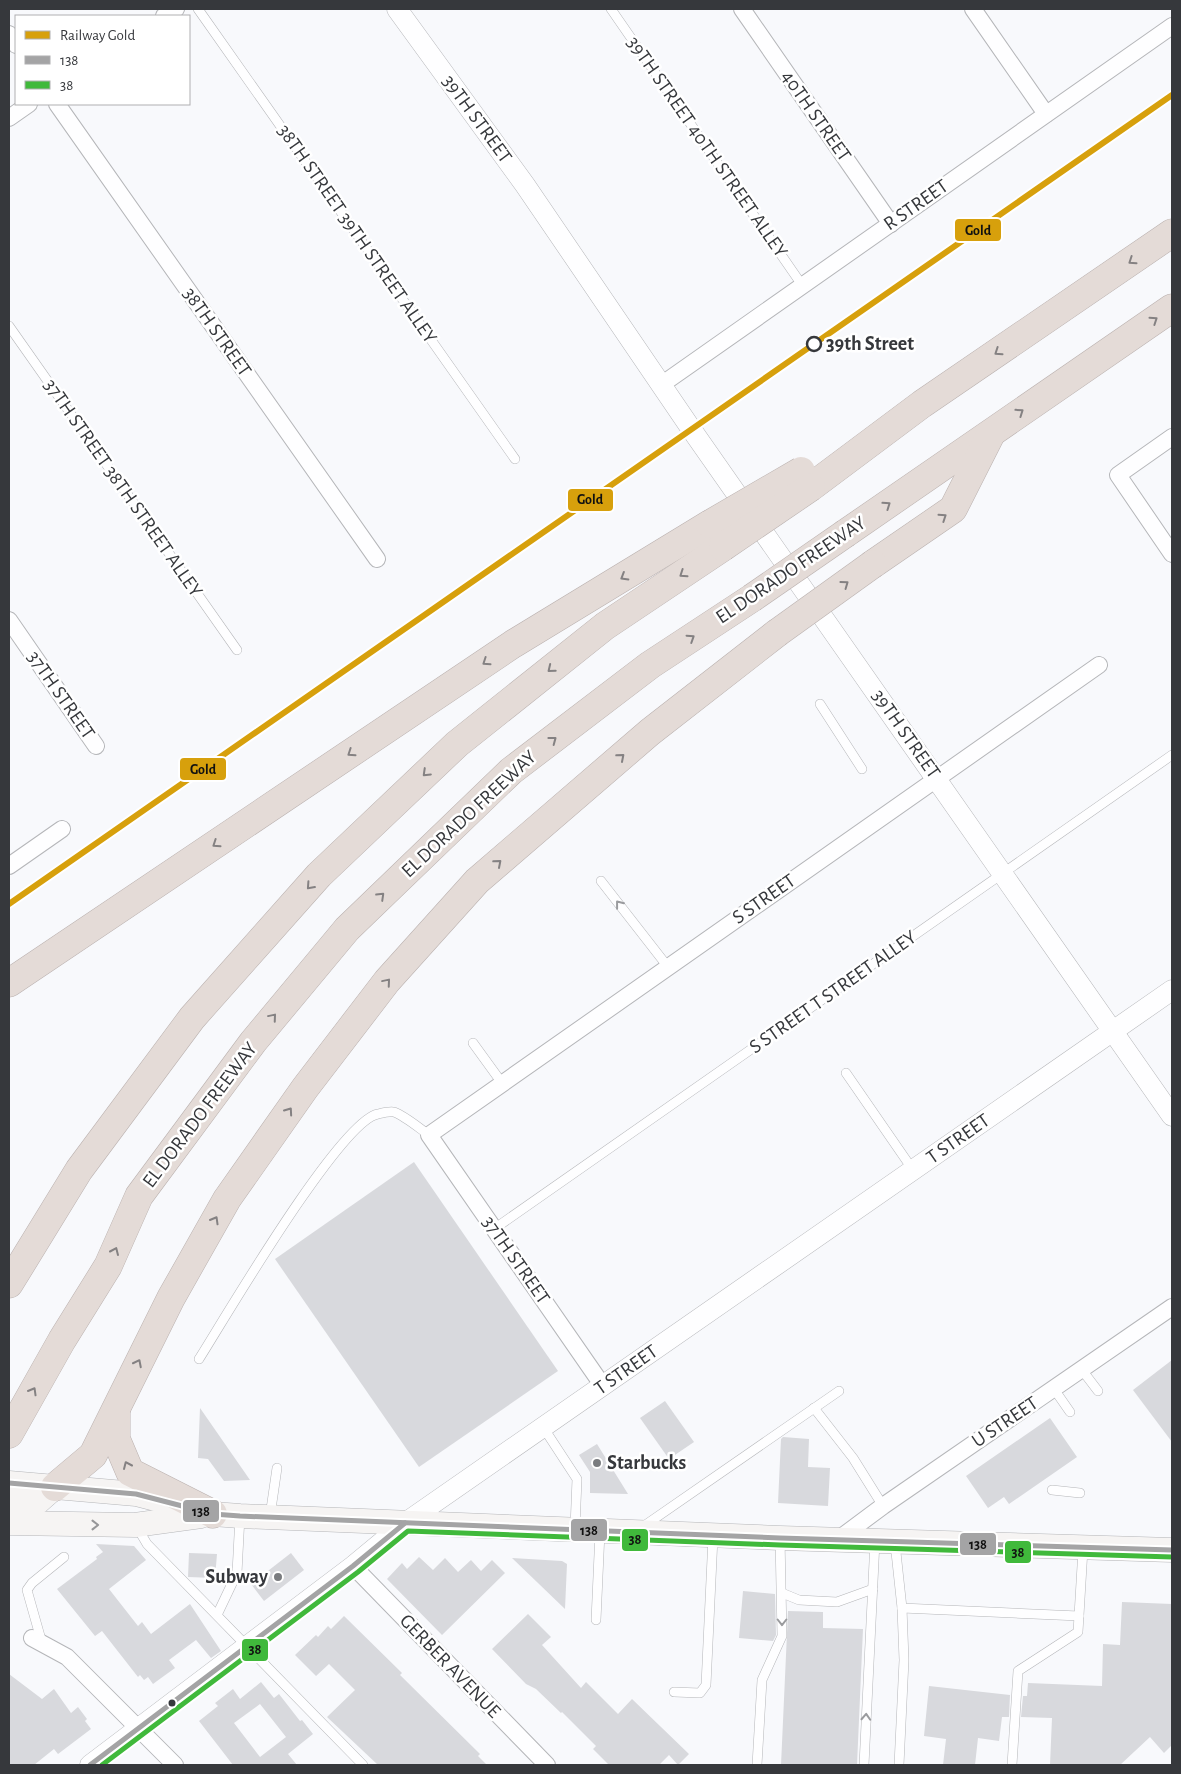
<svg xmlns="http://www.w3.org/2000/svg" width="1181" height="1774" viewBox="0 0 1181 1774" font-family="'Alegreya Sans',sans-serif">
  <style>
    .building { fill: #d8d9dd; fill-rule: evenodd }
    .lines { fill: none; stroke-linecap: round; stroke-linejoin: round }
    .service-casing { stroke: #b5b6b9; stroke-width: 10 }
    .minor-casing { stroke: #b5b6b9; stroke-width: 18 }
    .tertiary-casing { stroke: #b5b6b9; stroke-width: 21 }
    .secondary-casing { stroke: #b5b6b9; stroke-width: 25 }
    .motorway-casing { stroke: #bab1af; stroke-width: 29 }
    .service { stroke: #fefeff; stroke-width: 9 }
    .minor { stroke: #fefeff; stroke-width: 16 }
    .tertiary { stroke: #fefeff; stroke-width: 20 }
    .secondary { stroke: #f6f4f3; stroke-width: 24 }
    .motorway { stroke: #e4dbd7; stroke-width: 28 }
    .motorway-bridge-casing { stroke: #bab1af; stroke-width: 29; stroke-linecap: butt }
    .motorway-bridge { stroke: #e4dbd7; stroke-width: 28 }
    .bus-1-casing { stroke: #fff; stroke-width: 9 }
    .bus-2-casing { stroke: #fff; stroke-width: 9 }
    .bus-1 { stroke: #a4a4a5; stroke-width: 5 }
    .bus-2 { stroke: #40b93b; stroke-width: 5 }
    .rail-1-casing { stroke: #fff; stroke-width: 10 }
    .rail-1 { stroke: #d7a00c; stroke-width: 6 }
    .oneway { stroke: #848182 }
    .oneway2 { stroke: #9a9b9e }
    .oneway3 { stroke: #969698 }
    .stop-dot { fill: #fff; stroke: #36383c; stroke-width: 2.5 }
    .poi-dot { fill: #7a7c7f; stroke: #fff; stroke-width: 2 }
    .bus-dot { fill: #36383c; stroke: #fff; stroke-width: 2 }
    .labels { text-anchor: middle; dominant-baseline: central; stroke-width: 5; stroke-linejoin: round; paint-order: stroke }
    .street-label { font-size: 20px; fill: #36383c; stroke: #fff }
    .stop-label { font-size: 20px; font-weight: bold; fill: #36383c; stroke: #fff; text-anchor: start }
    .poi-label { font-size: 20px; font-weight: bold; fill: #36383c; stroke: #fff; text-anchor: start }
    .line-badge { stroke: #fff; stroke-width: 2 }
    .pale-badge-label { font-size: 14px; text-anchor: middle; font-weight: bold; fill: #111 }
  </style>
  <rect width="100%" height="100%" fill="#f8f9fc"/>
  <!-- building -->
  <g class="building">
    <polygon points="414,1162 558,1371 419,1467 275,1259"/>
    <polygon points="1172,1360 1172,1442 1133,1390"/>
    <polygon points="665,1401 694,1442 669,1459 640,1418"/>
    <polygon points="200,1408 250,1480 224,1481 208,1459 198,1458"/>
    <polygon points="1050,1418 1077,1457 1009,1504 1004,1497 988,1508 966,1476"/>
    <polygon points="783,1437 809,1439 808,1467 830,1468 828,1506 778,1503 781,1439"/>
    <polygon points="597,1444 628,1494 590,1493 590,1472 579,1455"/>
    <polygon points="96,1544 134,1546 146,1560 109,1589 138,1626 142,1622 151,1634 190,1604 221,1651 211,1658 196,1640 169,1660 175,1668 157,1681 153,1684 148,1677 144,1680 140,1675 138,1677 102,1631 95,1636 57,1589 97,1559 96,1557 103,1552"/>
    <polygon points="189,1553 217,1554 215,1578 188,1577"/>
    <polygon points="291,1553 304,1570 264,1601 251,1584"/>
    <polygon points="419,1557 433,1570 445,1558 458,1572 471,1560 481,1571 492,1560 505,1573 442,1635 387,1579 402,1563 407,1569"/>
    <polygon points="512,1558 562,1561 567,1564 565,1609"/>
    <polygon points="743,1591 775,1594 776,1635 773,1641 739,1638"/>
    <polygon points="1122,1602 1172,1604 1172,1745 1164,1753 1150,1737 1120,1765 1050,1765 1052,1718 1021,1717 1023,1696 1027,1696 1028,1683 1102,1686 1103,1644 1120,1645"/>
    <polygon points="788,1611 823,1612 823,1628 863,1629 857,1765 781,1765"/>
    <polygon points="528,1614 551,1637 542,1645 581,1688 586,1682 618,1714 632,1699 689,1754 678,1765 669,1755 659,1765 609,1765 593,1749 596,1746 562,1712 561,1713 536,1689 526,1684 492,1649"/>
    <polygon points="344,1616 402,1673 400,1675 480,1754 478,1756 487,1765 378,1765 327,1717 355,1690 329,1664 316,1676 295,1655 316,1635 318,1637 328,1626 331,1629"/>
    <polygon points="9,1674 42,1699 54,1689 71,1713 78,1707 87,1719 85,1721 91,1729 58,1754 54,1749 34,1765 9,1765"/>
    <path d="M261,1682L274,1698L279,1694L300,1721L302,1720L313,1734L288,1754L297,1765H233L199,1721L218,1706L215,1703L233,1689L240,1699ZM260,1704L286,1737L260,1757L234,1723Z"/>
    <polygon points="929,1686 1010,1695 1009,1717 1002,1717 999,1741 978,1738 975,1765 943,1765 946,1739 924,1736"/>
  </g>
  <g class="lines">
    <defs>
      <g id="service">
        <polyline points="198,9 515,459"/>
        <polyline points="611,9 802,285"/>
        <polyline points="9,326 237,650"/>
        <polyline points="820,704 862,769"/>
        <polyline points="601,881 668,967"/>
        <polyline points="473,1043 502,1083"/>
        <polyline points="846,1073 913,1170"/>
        <polyline points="494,1229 1172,755"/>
        <path d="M199,1359C225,1318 340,1121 378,1114C382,1113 390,1111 394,1112C405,1116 419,1128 429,1135"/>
        <polyline points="1082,1370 1098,1391"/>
        <polyline points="1054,1389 1070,1412"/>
        <polyline points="814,1408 853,1458 883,1506"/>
        <polyline points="543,1427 577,1479 575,1528"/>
        <polyline points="1052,1490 1080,1493"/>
        <polyline points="270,1516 277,1468"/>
        <polyline points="137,1527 147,1544 363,1765"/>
        <polyline points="641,1528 839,1391"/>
        <polyline points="895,1543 902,1608 1079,1616"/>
        <polyline points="782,1593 799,1600 837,1602 873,1589"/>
        <polyline points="217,1615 237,1573 240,1516"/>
        <polyline points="596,1620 600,1532"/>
        <polyline points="42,1643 27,1590 32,1583 64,1557"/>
        <polyline points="674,1692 700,1693 706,1685 713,1537"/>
        <polyline points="757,1765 762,1680 782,1636 780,1538"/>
        <polyline points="864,1765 875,1541"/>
        <polyline points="899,1765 904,1660 902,1608"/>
        <polyline points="1012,1765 1018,1671 1078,1632 1083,1549"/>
      </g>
      <g id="minor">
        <polyline points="742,9 891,224"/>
        <polyline points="973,9 1046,114"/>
        <polyline points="164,16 176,9"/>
        <polyline points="9,34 16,45"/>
        <polyline points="57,104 377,559"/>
        <polyline points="9,118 29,104"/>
        <polyline points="661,385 1172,26"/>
        <polyline points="1172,437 1118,475 1172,554"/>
        <polyline points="9,620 96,746"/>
        <polyline points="9,866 62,829"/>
        <polyline points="603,1386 429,1135 1099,665"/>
        <polyline points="840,1538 883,1506 1172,1307"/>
        <polyline points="353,1566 547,1765"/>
        <polyline points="32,1638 67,1657 175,1765"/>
      </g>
      <g id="tertiary">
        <polyline points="397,9 525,185 696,436 1172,1116"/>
        <polyline points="90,1765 353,1566 405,1523 1172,990"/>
      </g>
      <g id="secondary">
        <polyline points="9,1483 136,1494 213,1514 240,1516 780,1538 1172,1550"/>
        <polyline points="9,1501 38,1502 55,1487"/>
        <polyline points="9,1523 135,1525 201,1516"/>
      </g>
      <g id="motorway">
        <polyline points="811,487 922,404 1172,233"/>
        <polyline points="846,533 1172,308"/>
        <polyline points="873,564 953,509 991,434"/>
        <polyline points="9,983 513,644 710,524"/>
        <polyline points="9,1284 79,1170 192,1018 319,875 457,744 605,626 723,547"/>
        <polyline points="116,1410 116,1439 130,1472 213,1514"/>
        <polyline points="9,1434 62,1340 108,1266 139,1196 253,1042 347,929 511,771 650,665 752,598"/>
        <polyline points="55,1487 93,1455 171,1298 227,1199 305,1088 387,981 477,881 650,732 777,633"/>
      </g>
    </defs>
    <!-- service casing -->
    <use href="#service" class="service-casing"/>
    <!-- minor casing -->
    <use href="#minor" class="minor-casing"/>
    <!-- tertiary casing -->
    <use href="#tertiary" class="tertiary-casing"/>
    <!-- secondary casing -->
    <use href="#secondary" class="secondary-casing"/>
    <!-- motorway casing -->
    <use href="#motorway" class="motorway-casing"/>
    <!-- service -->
    <use href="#service" class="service"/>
    <!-- minor -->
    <use href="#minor" class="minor"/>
    <!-- tertiary -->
    <use href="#tertiary" class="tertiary"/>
    <!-- secondary -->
    <use href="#secondary" class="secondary"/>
    <!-- motorway -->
    <use href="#motorway" class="motorway"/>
    <defs>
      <g id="motorway-bridge">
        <polyline points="710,524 801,471"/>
        <polyline points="723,547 811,487"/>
        <polyline points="752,598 846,533"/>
        <polyline points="777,633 873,564"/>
      </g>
    </defs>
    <!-- motorway-bridge casing -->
    <use href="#motorway-bridge" class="motorway-bridge-casing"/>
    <!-- motorway-bridge -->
    <use href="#motorway-bridge" class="motorway-bridge"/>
    <defs>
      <g id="bus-1">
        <polyline points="9,1483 136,1494 213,1514 240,1516 780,1538 1172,1550"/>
        <polyline points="90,1765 353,1566 405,1523"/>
      </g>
      <polyline id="bus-2" points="102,1765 358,1572 408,1531 780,1545 1172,1557"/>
    </defs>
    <!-- bus-1 casing -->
    <use href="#bus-1" class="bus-1-casing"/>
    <!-- bus-2 casing -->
    <use href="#bus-2" class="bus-2-casing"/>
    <!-- bus-1 -->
    <use href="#bus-1" class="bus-1"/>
    <!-- bus-2 -->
    <use href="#bus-2" class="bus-2"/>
    <defs>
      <polyline id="rail-1" points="9,904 1172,95"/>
    </defs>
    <!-- rail-1 casing -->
    <use href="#rail-1" class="rail-1-casing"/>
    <!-- rail-1 -->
    <use href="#rail-1" class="rail-1"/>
  </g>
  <!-- one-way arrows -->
  <defs><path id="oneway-chevron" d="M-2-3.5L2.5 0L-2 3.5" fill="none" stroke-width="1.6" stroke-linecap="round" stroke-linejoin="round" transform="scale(1.25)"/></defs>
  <g class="oneway">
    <use href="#oneway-chevron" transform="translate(1132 261) rotate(146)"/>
    <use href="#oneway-chevron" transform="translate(1154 320) rotate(-34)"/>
    <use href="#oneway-chevron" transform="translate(998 352) rotate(146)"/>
    <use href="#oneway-chevron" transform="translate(1020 412) rotate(-35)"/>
    <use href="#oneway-chevron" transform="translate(887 505) rotate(-35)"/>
    <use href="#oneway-chevron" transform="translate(943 517) rotate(-34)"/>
    <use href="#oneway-chevron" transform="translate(683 574) rotate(146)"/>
    <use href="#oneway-chevron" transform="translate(624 577) rotate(149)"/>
    <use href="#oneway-chevron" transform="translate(845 584) rotate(-36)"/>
    <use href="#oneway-chevron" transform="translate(691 638) rotate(-33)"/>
    <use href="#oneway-chevron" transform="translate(486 662) rotate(146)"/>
    <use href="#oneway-chevron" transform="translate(551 669) rotate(141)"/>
    <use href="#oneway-chevron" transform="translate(553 740) rotate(-37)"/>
    <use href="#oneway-chevron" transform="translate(351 753) rotate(146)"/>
    <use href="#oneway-chevron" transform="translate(621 757) rotate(-41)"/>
    <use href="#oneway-chevron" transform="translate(426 773) rotate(136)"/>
    <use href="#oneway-chevron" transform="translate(216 844) rotate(146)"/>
    <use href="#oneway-chevron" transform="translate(498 863) rotate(-41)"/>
    <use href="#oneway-chevron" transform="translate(310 886) rotate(132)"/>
    <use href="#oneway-chevron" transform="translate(381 896) rotate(-44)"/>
    <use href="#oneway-chevron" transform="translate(387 982) rotate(-50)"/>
    <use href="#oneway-chevron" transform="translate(273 1017) rotate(-50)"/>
    <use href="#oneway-chevron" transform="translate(289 1111) rotate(-55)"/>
    <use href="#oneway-chevron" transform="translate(215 1220) rotate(-60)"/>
    <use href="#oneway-chevron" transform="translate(115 1251) rotate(-66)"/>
    <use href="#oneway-chevron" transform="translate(138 1363) rotate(-63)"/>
    <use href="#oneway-chevron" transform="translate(33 1391) rotate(-60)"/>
    <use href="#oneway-chevron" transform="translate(127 1465) rotate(-114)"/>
  </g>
  <g class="oneway2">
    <use href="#oneway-chevron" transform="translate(619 904) rotate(-128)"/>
    <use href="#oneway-chevron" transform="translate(782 1622) rotate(90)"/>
    <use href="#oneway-chevron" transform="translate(866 1717) rotate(-87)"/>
  </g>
  <use class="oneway3" href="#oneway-chevron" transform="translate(95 1525)"/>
  <!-- markers -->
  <circle class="stop-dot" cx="814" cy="344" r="7"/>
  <g class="poi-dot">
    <circle cx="597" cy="1463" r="5"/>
    <circle cx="278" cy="1577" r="5"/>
  </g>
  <circle class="bus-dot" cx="172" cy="1703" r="4.5"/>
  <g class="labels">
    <!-- street labels -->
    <g class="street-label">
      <text transform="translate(816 116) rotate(55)">40TH STREET</text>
      <text transform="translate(477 119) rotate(54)">39TH STREET</text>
      <text transform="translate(707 147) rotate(55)">39TH STREET 40TH STREET ALLEY</text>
      <text transform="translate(916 205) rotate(-35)">R STREET</text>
      <text transform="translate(357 234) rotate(55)">38TH STREET 39TH STREET ALLEY</text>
      <text transform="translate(217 332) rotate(55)">38TH STREET</text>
      <text transform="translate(123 488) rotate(55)">37TH STREET 38TH STREET ALLEY</text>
      <text transform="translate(791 570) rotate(-34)">EL DORADO FREEWAY</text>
      <text transform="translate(61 695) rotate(55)">37TH STREET</text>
      <text transform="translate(906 734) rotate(55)">39TH STREET</text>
      <text transform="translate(469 814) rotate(-43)">EL DORADO FREEWAY</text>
      <text transform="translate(764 899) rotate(-35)">S STREET</text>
      <text transform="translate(833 992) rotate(-35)">S STREET T STREET ALLEY</text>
      <text transform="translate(200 1115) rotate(-53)">EL DORADO FREEWAY</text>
      <text transform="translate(958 1139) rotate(-35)">T STREET</text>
      <text transform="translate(516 1260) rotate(55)">37TH STREET</text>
      <text transform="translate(626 1370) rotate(-35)">T STREET</text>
      <text transform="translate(1005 1422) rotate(-34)">U STREET</text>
      <text transform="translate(450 1666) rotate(46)">GERBER AVENUE</text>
    </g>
    <!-- stop labels -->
    <g class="stop-label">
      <text x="826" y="344">39th Street</text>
    </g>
    <!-- poi labels -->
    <g class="poi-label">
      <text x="607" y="1463">Starbucks</text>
      <text x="268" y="1577" text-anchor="end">Subway</text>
    </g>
  </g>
  <g class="line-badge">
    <rect x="954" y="218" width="48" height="24" rx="5" fill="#d7a00c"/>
    <rect x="567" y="488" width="47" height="24" rx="5" fill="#d7a00c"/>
    <rect x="179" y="757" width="48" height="24" rx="5" fill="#d7a00c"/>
    <rect x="182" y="1499" width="38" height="24" rx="5" fill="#a4a4a5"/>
    <rect x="570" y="1518" width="38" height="24" rx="5" fill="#a4a4a5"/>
    <rect x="621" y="1528" width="28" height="24" rx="5" fill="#40b93b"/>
    <rect x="959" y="1532" width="38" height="24" rx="5" fill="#a4a4a5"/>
    <rect x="1004" y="1540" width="28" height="24" rx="5" fill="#40b93b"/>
    <rect x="241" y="1638" width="28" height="24" rx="5" fill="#40b93b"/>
  </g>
  <g class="pale-badge-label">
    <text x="978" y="235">Gold</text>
    <text x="590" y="504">Gold</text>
    <text x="203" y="774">Gold</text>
    <text x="201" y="1516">138</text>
    <text x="589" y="1535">138</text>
    <text x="635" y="1544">38</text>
    <text x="978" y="1549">138</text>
    <text x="1018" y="1557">38</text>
    <text x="255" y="1654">38</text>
  </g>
  <!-- border -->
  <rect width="1181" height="1774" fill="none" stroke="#36383c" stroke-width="20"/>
  <!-- legend -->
  <rect x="15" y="15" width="175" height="90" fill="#ffffff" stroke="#afafb1"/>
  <rect x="25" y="31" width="25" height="8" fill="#d7a00c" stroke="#afafb1"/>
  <text x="60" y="40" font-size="15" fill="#36383c">Railway Gold</text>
  <rect x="25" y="56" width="25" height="8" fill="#a4a4a5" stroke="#afafb1"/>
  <text x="60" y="65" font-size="15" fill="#36383c">138</text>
  <rect x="25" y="81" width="25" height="8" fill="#40b93b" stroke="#afafb1"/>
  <text x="60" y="90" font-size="15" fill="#36383c">38</text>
</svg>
